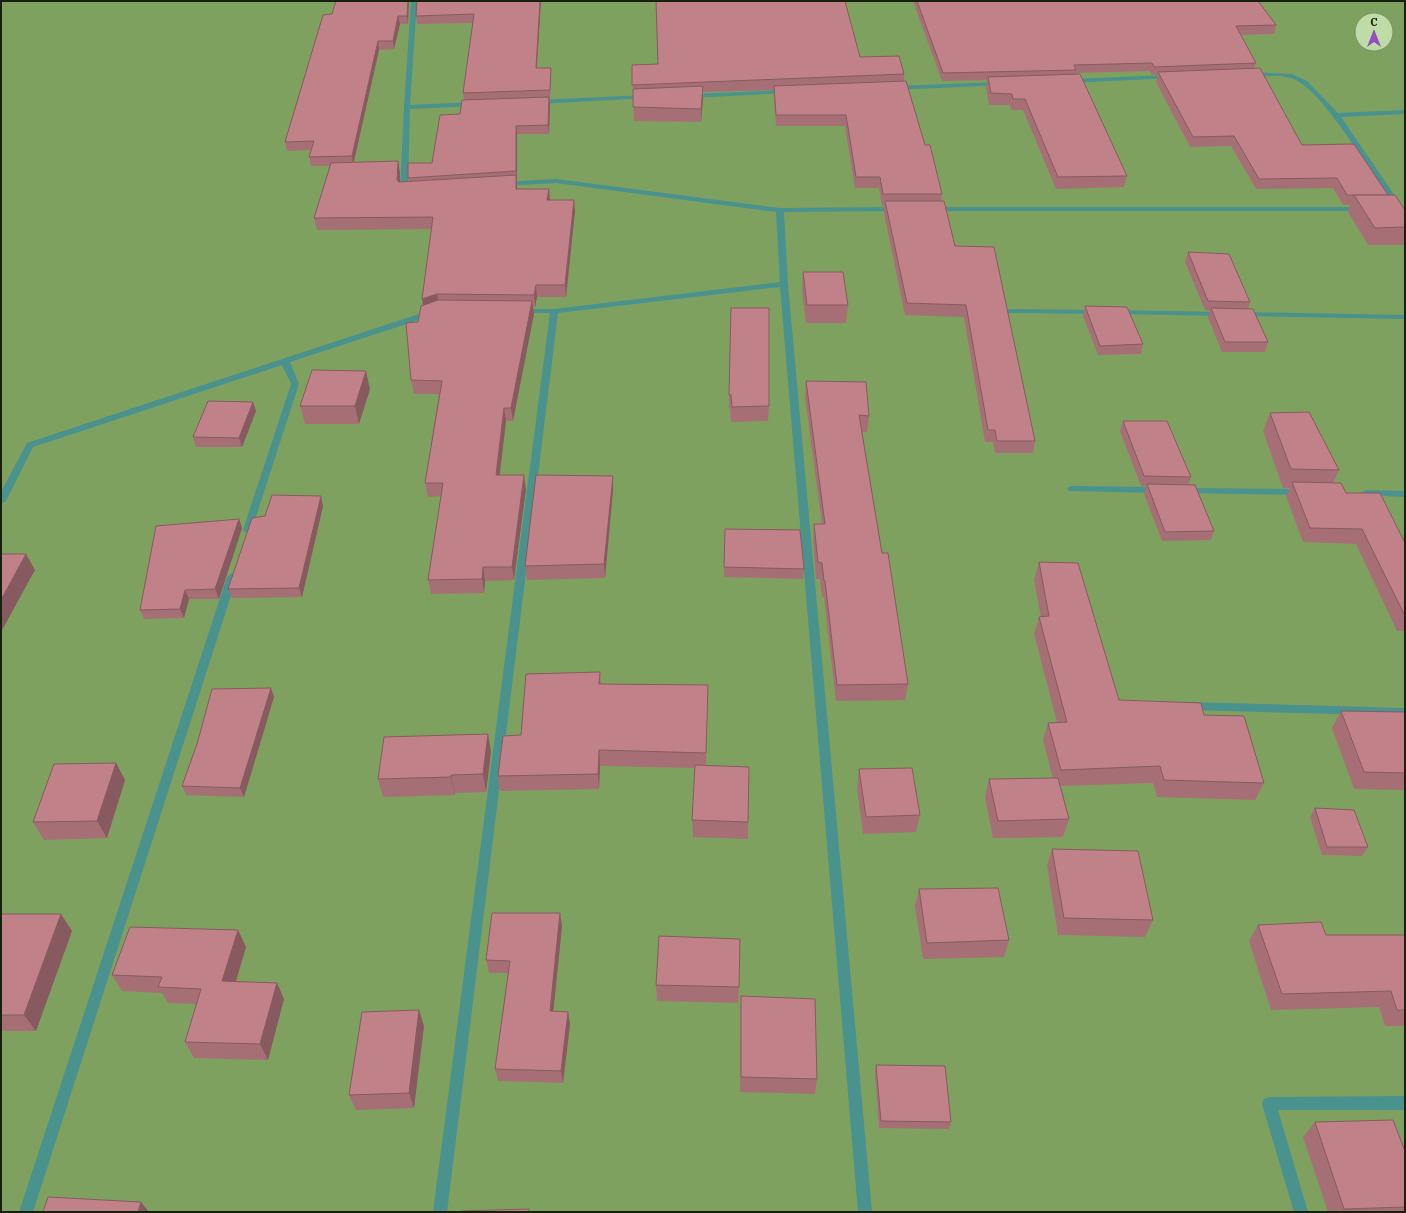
<svg xmlns="http://www.w3.org/2000/svg" width="1406" height="1213" viewBox="0 0 1406 1213" font-family="'IBM Plex Serif',serif">
  <style>
    .green { fill: #7fa15f; fill-rule: evenodd }
    .lines { fill: none; stroke-linecap: round; stroke-linejoin: round }
    .minor { fill: #49928e; fill-rule: evenodd }
    .wall { fill: #a66f76 }
    .shaded-wall { fill: #875a60 }
    .building { fill: #c18189; stroke: #875a60 }
  </style>
  <rect width="100%" height="100%" fill="#b2cf99"/>
  <!-- green -->
  <path class="green" d="M1,1H1405V1212H1ZM1362,20H1386V44H1362Z"/>
  <g class="lines">
    <!-- minor -->
    <g class="minor">
      <polygon points="411,1 417,1 410,105 475,102 478,104 475,106 410,109 408,187 412,189 404,192 400,190 404,107"/>
      <path d="M1250,72L1292,74L1307,81L1338,113L1405,110V114L1341,117L1402,206L1401,208H1395C1376,180 1320,85 1291,78C1277,74 1262,78 1248,75L1247,74Z"/>
      <polygon points="1170,75 1172,76 1172,78 1070,83 1067,81 1070,79"/>
      <polygon points="1000,82 1003,84 1002,85 894,90 891,88 894,86"/>
      <polygon points="786,90 788,91 788,93 691,98 688,96 691,94"/>
      <polygon points="647,95 650,97 649,98 537,104 534,102 537,100"/>
      <polygon points="556,179 780,208 898,207 902,209 898,211 784,212 788,284 872,1212 858,1212 780,287 558,313 447,1212 433,1212 550,313 521,313 517,311 521,309 554,309 780,282 776,212 556,183 504,186 500,184 504,182"/>
      <polygon points="929,207 1362,207 1366,209 1362,211 932,211 928,209"/>
      <polygon points="1005,309 1096,310 1100,312 1096,314 1008,313 1004,311"/>
      <polygon points="1113,310 1222,312 1226,314 1222,316 1116,314 1113,314"/>
      <polygon points="428,311 431,311 435,313 434,315 290,362 299,384 251,532 245,532 243,530 291,384 282,365 33,447 6,501 1,504 1,492 27,443"/>
      <polygon points="1239,312 1405,315 1405,319 1242,316 1239,316"/>
      <polygon points="1072,486 1159,487 1164,490 1159,493 1069,491 1067,489 1069,487"/>
      <polygon points="1185,488 1301,489 1306,492 1301,495 1182,493 1180,491 1182,489"/>
      <polygon points="1367,490 1405,491 1405,497 1364,495 1362,493 1364,491"/>
      <polygon points="232,573 237,577 33,1212 19,1212 227,577"/>
      <polygon points="1189,702 1405,708 1405,716 1189,710 1185,709 1184,706 1185,703"/>
      <polygon points="1405,1096 1405,1110 1278,1110 1308,1212 1294,1212 1262,1104 1264,1099 1269,1097"/>
    </g>
  </g>
  <!-- wall -->
  <g class="wall">
    <polygon points="409,1 408,24 400,24 394,49 379,50 354,162 400,172 400,182 409,181 408,178 432,163 460,114 464,100 463,93 473,23 417,24 416,16 417,1 541,1 537,68 551,68 551,76 550,98 550,105 549,134 517,134 517,189 549,189 550,200 575,211 566,297 537,297 535,307 533,307 534,314 513,421 506,421 499,475 526,489 514,580 485,581 484,593 431,594 428,580 441,496 428,497 425,483 439,394 414,394 411,380 418,322 423,305 431,229 317,230 314,218 330,166 311,166 309,157 311,150 287,151 285,142 332,14"/>
    <polygon points="913,1 1258,1 1276,25 1274,34 1240,35 1256,63 1254,68 1302,145 1388,195 1405,210 1405,245 1368,245 1348,212 1350,205 1343,205 1333,188 1256,189 1231,146 1190,147 1156,82 1158,75 1152,75 1150,71 1076,73 1127,176 1124,187 1056,189 1023,110 1011,110 1010,105 989,105 986,88 987,80 942,81"/>
    <polygon points="860,57 904,74 904,81 925,145 942,194 941,201 955,246 1035,441 1033,453 995,453 993,442 985,442 964,317 905,315 884,213 884,206 882,206 879,188 855,188 845,126 776,126 774,97 774,90 703,92 701,122 634,121 632,65"/>
    <polygon points="1188,252 1250,302 1248,309 1268,342 1265,352 1222,352 1208,318 1210,311 1205,310 1185,262"/>
    <polygon points="803,272 848,305 846,323 806,323 802,290"/>
    <polygon points="1085,306 1143,344 1141,354 1098,355 1083,316"/>
    <polygon points="731,308 769,406 768,421 731,422 730,409 729,409"/>
    <polygon points="806,381 869,416 867,432 862,432 882,553 908,684 905,700 836,701 824,597 822,597 820,579 816,579 813,540 814,524 822,524 805,397"/>
    <polygon points="370,389 359,424 305,424 300,406"/>
    <polygon points="253,402 256,411 242,447 196,447 193,437"/>
    <polygon points="1270,413 1339,470 1333,483 1346,493 1405,543 1405,631 1397,631 1356,544 1303,542 1286,496 1290,488 1283,488 1263,431"/>
    <polygon points="1123,421 1191,477 1188,485 1214,531 1211,540 1162,541 1144,494 1146,486 1141,486 1120,431"/>
    <polygon points="613,476 613,490 605,578 527,580 525,566"/>
    <polygon points="323,506 302,597 232,598 228,589 265,516"/>
    <polygon points="239,519 242,528 219,599 189,599 184,618 144,619 140,610"/>
    <polygon points="725,529 804,569 803,579 724,577"/>
    <polygon points="1039,562 1119,700 1204,715 1264,783 1255,800 1157,797 1153,783 1061,786 1069,819 1063,837 993,838 985,797 989,779 1053,778 1043,740 1048,723 1057,722 1034,634 1039,617 1041,617 1034,580"/>
    <polygon points="600,672 601,684 708,685 706,766 748,822 748,839 693,837 692,820 695,768 600,766 599,789 500,791 498,776 521,735"/>
    <polygon points="274,697 244,797 186,795 182,786"/>
    <polygon points="1341,711 1405,712 1405,790 1354,789 1332,728"/>
    <polygon points="488,734 491,752 486,792 455,793 455,795 383,797 378,779"/>
    <polygon points="116,763 125,780 107,838 44,840 33,822"/>
    <polygon points="859,769 920,815 916,832 863,834 857,787"/>
    <polygon points="1315,808 1368,847 1362,856 1322,855 1310,817"/>
    <polygon points="1052,849 1153,920 1145,937 1058,935 1047,866"/>
    <polygon points="919,889 1009,940 1004,957 923,959 915,906"/>
    <polygon points="1,914 72,931 36,1031 1,1031"/>
    <polygon points="1258,925 1326,935 1405,935 1405,1026 1385,1026 1379,1007 1271,1010 1249,941"/>
    <polygon points="562,926 553,1011 568,1012 570,1024 563,1083 498,1081 495,1069 508,973 489,973 486,960"/>
    <polygon points="238,930 246,947 236,982 277,983 284,999 268,1060 194,1058 185,1042 196,1004 168,1003 162,993 122,991 112,975"/>
    <polygon points="656,985 739,987 738,1003 657,1001"/>
    <polygon points="741,996 817,1079 815,1094 740,1092"/>
    <polygon points="424,1026 414,1108 356,1110 349,1095"/>
    <polygon points="876,1065 951,1122 949,1129 879,1128 875,1073"/>
    <polygon points="1315,1122 1405,1151 1405,1212 1328,1212 1303,1137"/>
  </g>
  <!-- shaded-wall -->
  <g class="shaded-wall">
    <polygon points="408,1 409,1 408,24 407,16"/>
    <polygon points="540,1 541,1 536,77 536,68"/>
    <polygon points="398,16 400,24 394,49 393,41"/>
    <polygon points="378,41 379,50 353,165 352,156"/>
    <polygon points="703,86 703,99 701,122 701,109"/>
    <polygon points="549,97 550,105 549,134 548,125"/>
    <polygon points="516,126 517,134 517,180 516,171"/>
    <polygon points="398,161 400,172 400,192 397,180"/>
    <polygon points="516,175 517,187 518,201 516,189"/>
    <polygon points="549,189 550,201 547,200"/>
    <polygon points="574,200 575,211 566,297 565,285"/>
    <polygon points="536,285 537,297 535,307 534,295"/>
    <polygon points="437,294 439,306 424,311 422,299"/>
    <polygon points="532,301 534,314 513,421 511,408"/>
    <polygon points="366,371 370,389 359,424 355,406"/>
    <polygon points="253,402 256,411 242,447 239,438"/>
    <polygon points="504,408 506,421 498,489 496,475"/>
    <polygon points="524,475 526,489 514,580 512,567"/>
    <polygon points="613,476 613,490 605,578 604,564"/>
    <polygon points="321,496 323,506 302,597 299,588"/>
    <polygon points="239,519 242,528 219,599 215,589"/>
    <polygon points="26,554 35,570 1,632 1,600"/>
    <polygon points="483,567 485,581 484,593 482,579"/>
    <polygon points="185,590 189,599 184,618 180,609"/>
    <polygon points="271,688 274,697 244,797 240,788"/>
    <polygon points="488,734 491,752 486,792 483,774"/>
    <polygon points="599,750 600,766 599,789 598,774"/>
    <polygon points="116,763 125,780 107,838 97,821"/>
    <polygon points="451,775 455,793 455,795 451,777"/>
    <polygon points="560,913 562,926 552,1024 550,1011"/>
    <polygon points="61,914 72,931 36,1031 24,1015"/>
    <polygon points="238,930 246,947 231,997 222,981"/>
    <polygon points="277,983 284,999 268,1060 260,1044"/>
    <polygon points="419,1010 424,1026 414,1108 409,1093"/>
    <polygon points="568,1012 570,1024 563,1083 561,1071"/>
    <polygon points="141,1202 149,1212 138,1212"/>
  </g>
  <!-- building -->
  <g class="building">
    <polygon points="336,1 408,1 407,16 398,16 393,41 378,41 352,156 309,157 314,141 285,142 323,15 332,14"/>
    <polygon points="417,1 540,1 536,68 551,68 550,90 463,93 474,14 416,16"/>
    <polygon points="656,1 845,1 860,57 899,56 904,74 632,85 632,65 658,64"/>
    <polygon points="917,1 1258,1 1276,25 1236,26 1256,63 1154,67 1152,63 1074,65 1076,70 943,73"/>
    <polygon points="1260,68 1302,145 1354,144 1388,195 1347,195 1337,178 1259,179 1234,136 1193,137 1158,72"/>
    <polygon points="1080,74 1127,176 1058,177 1025,99 1013,99 1012,94 991,93 988,77"/>
    <polygon points="906,81 925,145 930,145 942,194 883,194 880,177 856,177 846,115 776,115 774,86"/>
    <polygon points="703,86 701,109 633,107 633,89"/>
    <polygon points="549,97 548,125 516,126 516,171 408,178 408,163 432,163 440,115 460,114 462,100"/>
    <polygon points="398,161 397,180 399,182 516,175 516,189 549,189 547,200 574,200 565,285 536,285 534,295 437,294 422,299 433,217 314,218 331,163"/>
    <polygon points="1354,195 1395,195 1405,210 1405,227 1375,228"/>
    <polygon points="885,201 944,201 955,246 994,247 1035,441 997,441 995,430 988,430 966,305 907,303"/>
    <polygon points="1188,252 1229,254 1250,302 1208,301"/>
    <polygon points="803,272 843,272 848,305 807,305"/>
    <polygon points="438,300 532,301 511,408 504,408 496,475 524,475 512,567 483,567 482,579 428,580 443,483 425,483 442,381 411,380 406,323 418,322 421,306"/>
    <polygon points="1085,306 1127,307 1143,344 1100,346"/>
    <polygon points="731,308 769,308 769,406 732,407 731,395 729,395"/>
    <polygon points="1211,308 1253,309 1268,342 1225,342"/>
    <polygon points="312,370 366,371 355,406 300,406"/>
    <polygon points="806,381 866,382 869,416 859,415 882,553 888,553 908,684 837,685 825,581 824,581 822,563 818,562 814,524 825,524"/>
    <polygon points="208,401 253,402 239,438 193,437"/>
    <polygon points="1309,412 1339,470 1291,469 1270,413"/>
    <polygon points="1123,421 1167,421 1191,477 1144,476"/>
    <polygon points="536,475 613,476 604,564 525,566"/>
    <polygon points="1292,482 1341,483 1346,493 1380,493 1405,543 1405,616 1362,529 1310,528"/>
    <polygon points="1147,484 1195,485 1214,531 1165,532"/>
    <polygon points="272,495 321,496 299,588 228,589 252,518 265,516"/>
    <polygon points="239,519 215,589 185,590 180,609 140,610 156,526"/>
    <polygon points="725,529 800,530 804,569 724,567"/>
    <polygon points="1,554 26,554 1,600"/>
    <polygon points="1039,562 1078,563 1119,700 1201,703 1204,715 1244,716 1264,783 1164,780 1160,766 1061,770 1048,723 1067,722 1039,617 1049,616"/>
    <polygon points="600,672 599,684 708,685 706,753 599,750 598,774 498,776 503,736 521,735 526,674"/>
    <polygon points="271,688 240,788 182,786 197,744 212,689"/>
    <polygon points="1341,711 1405,712 1405,773 1364,772"/>
    <polygon points="488,734 483,774 451,775 451,777 378,779 384,737"/>
    <polygon points="116,763 97,821 33,822 54,764"/>
    <polygon points="695,765 749,767 748,822 692,820"/>
    <polygon points="912,768 920,815 866,817 859,769"/>
    <polygon points="1058,778 1069,819 998,821 989,779"/>
    <polygon points="1315,808 1354,810 1368,847 1327,847"/>
    <polygon points="1052,849 1138,851 1153,920 1064,918"/>
    <polygon points="998,888 1009,940 927,943 919,889"/>
    <polygon points="492,913 560,913 550,1011 568,1012 561,1071 495,1069 510,961 486,960"/>
    <polygon points="1,914 61,914 24,1015 1,1015"/>
    <polygon points="1321,922 1326,935 1405,935 1405,1010 1397,1010 1391,991 1282,994 1258,925"/>
    <polygon points="130,927 238,930 222,981 277,983 260,1044 185,1042 201,989 158,987 162,977 112,975"/>
    <polygon points="659,936 740,939 739,987 656,985"/>
    <polygon points="741,996 815,999 817,1079 741,1077"/>
    <polygon points="419,1010 409,1093 349,1095 362,1012"/>
    <polygon points="876,1065 945,1066 951,1122 881,1121"/>
    <polygon points="1393,1120 1405,1151 1405,1207 1344,1209 1315,1122"/>
    <polygon points="48,1197 141,1202 138,1212 43,1212"/>
    <polygon points="529,1209 529,1212 461,1212 461,1211"/>
  </g>
  <!-- border -->
  <rect width="1406" height="1213" fill="none" stroke="#16200c" stroke-width="4"/>
  <!-- north arrow -->
  <g transform="translate(1374 32)"><circle r="19" fill="#bfdca6" stroke="#7b9168"/>
  <path d="M0-3L7 15L0 10L-7 15Z" fill="#944cbe"/>
  <text y="-6" font-size="11" font-weight="bold" text-anchor="middle" fill="#16200c">С</text>
  </g>
</svg>
